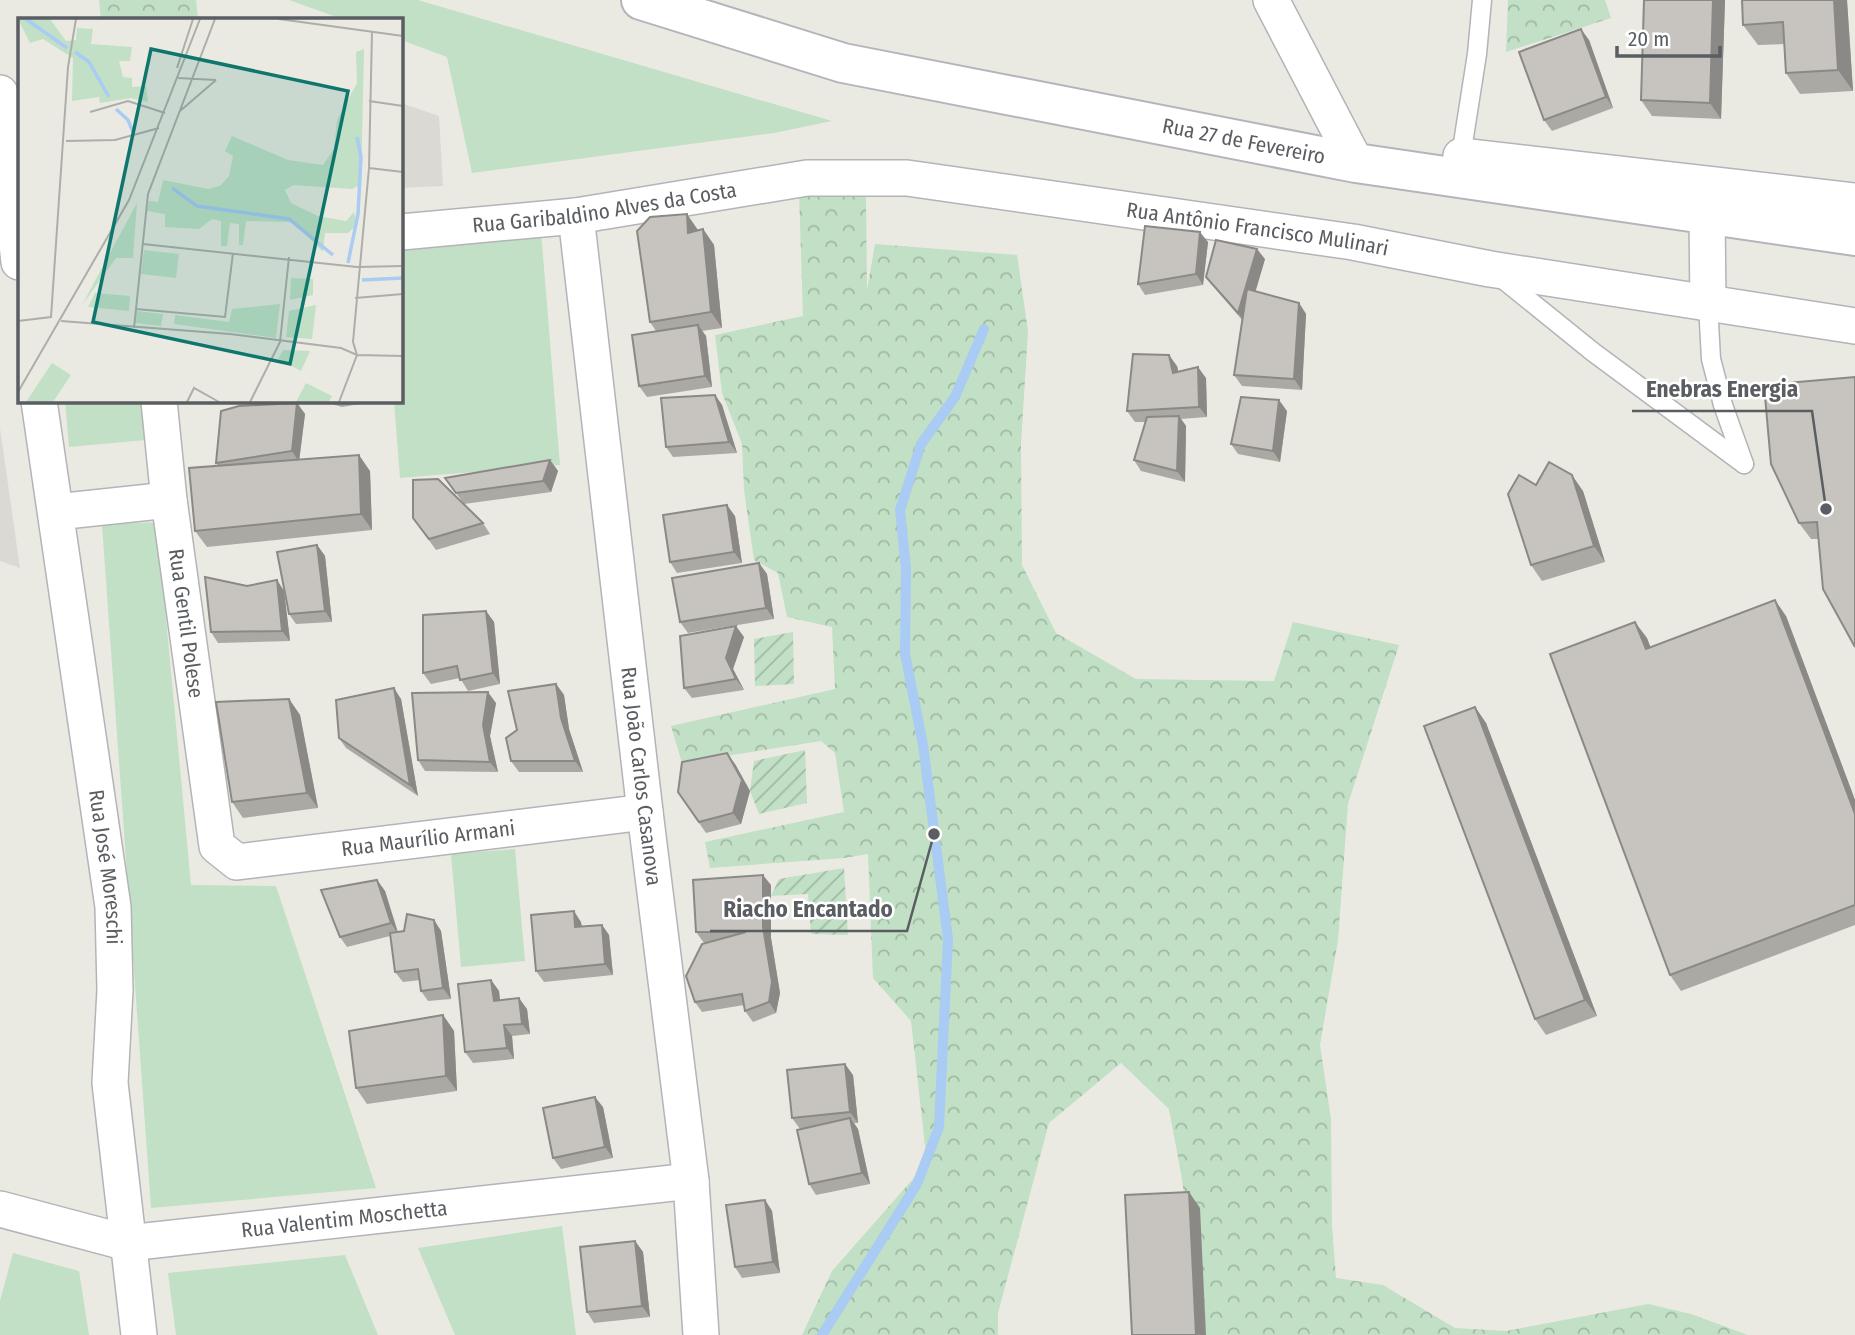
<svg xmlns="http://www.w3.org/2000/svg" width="1855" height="1335" viewBox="0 0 1855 1335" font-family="'Fira Sans Condensed',sans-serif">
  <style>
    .industrial { fill: #dad9d4 }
    .green { fill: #c1e0c5 }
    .forest { fill: url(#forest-crowns) }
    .garden { fill: url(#garden-furrows) }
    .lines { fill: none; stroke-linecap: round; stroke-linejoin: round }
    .stream { stroke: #a9cbf4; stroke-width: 10 }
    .lane-casing { stroke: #b2b4b8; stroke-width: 21 }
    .street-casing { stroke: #b2b4b8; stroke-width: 38 }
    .secondary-casing { stroke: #b4b5bb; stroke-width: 42 }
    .lane { stroke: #fff; stroke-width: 18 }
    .street { stroke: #fff; stroke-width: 35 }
    .secondary { stroke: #fff; stroke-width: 38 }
    .wall { fill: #aba9a4 }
    .shaded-wall { fill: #8b8986 }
    .building { fill: #c7c4bf; stroke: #8b8986; stroke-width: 2 }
    .labels { text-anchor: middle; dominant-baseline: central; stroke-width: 5; stroke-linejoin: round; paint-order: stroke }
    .street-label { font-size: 21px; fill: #5a5d61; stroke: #fff }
    .inset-river { fill: none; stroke: #a9cbf4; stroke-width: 3.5 }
    .inset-road { fill: none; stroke: #adaeaa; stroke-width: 2 }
    .view { fill: #0f766e; fill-opacity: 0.15; stroke: #0f766e; stroke-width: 3.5 }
    .inset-edge { fill: none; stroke: #5a5d61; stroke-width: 3.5 }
    .leader { fill: none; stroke: #5a5d61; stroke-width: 2.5 }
    .callout-dot { fill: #5a5d61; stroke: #fff; stroke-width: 2.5 }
    .callout-label { font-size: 23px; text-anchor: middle; font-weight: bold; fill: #5a5d61; stroke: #fff; stroke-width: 5; stroke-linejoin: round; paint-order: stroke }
  </style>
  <defs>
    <pattern id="forest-crowns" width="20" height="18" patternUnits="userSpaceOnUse" patternTransform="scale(1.75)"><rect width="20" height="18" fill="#c1e0c5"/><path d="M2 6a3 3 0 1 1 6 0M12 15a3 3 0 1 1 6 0" fill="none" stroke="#a0b9a3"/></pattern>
    <pattern id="garden-furrows" width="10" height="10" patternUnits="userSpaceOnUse" patternTransform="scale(1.75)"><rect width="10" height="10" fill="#c1e0c5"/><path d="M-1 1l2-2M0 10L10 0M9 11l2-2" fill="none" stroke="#a0b9a3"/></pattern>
  </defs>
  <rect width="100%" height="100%" fill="#ebeae2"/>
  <!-- industrial -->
  <g class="industrial">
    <polygon points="401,103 439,116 443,186 401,188"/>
    <polygon points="0,428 20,568 0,561"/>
  </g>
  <!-- green -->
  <g class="green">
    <polygon points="289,0 418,0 832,121 774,133 472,173 447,57 401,40 401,19 342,19"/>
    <polygon points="541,231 560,465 400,478 394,401 401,401 401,243"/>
    <polygon points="65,401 142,401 146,440 69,447"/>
    <polygon points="157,522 191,885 276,886 376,1188 151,1208 102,525"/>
    <polygon points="515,849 525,961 461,967 451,854"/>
    <polygon points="562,1226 576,1335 455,1335 418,1248"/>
    <polygon points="13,1253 79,1271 89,1335 0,1335 0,1301"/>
    <polygon points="345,1255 378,1335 176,1335 168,1273"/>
  </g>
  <!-- forest -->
  <g class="forest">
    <polygon points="99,0 196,0 198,19 101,19"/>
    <polygon points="1508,0 1605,0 1611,18 1506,52"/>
    <polygon points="799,192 866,196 867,290 875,244 1017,255 1028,331 1021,444 1022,565 1056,633 1136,679 1274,681 1293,622 1399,645 1348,804 1338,940 1320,1045 1331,1119 1332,1225 1336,1278 1383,1285 1455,1328 1506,1331 1648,1304 1691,1314 1748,1335 1201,1335 1182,1179 1169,1109 1121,1063 1049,1123 998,1313 998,1335 802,1335 832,1271 927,1163 911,1021 873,978 868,854 844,858 710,868 705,842 844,812 835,753 821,741 682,763 671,726 835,689 832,627 787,617 778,573 754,560 744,490 742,444 722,393 715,335 803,316"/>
  </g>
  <!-- garden -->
  <g class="garden">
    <polygon points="793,632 794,684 755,686 754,639"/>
    <polygon points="805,750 807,803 759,814 750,791 754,761"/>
    <polygon points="844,868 848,935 811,934 808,894 771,896 779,879"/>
  </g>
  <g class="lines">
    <!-- stream -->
    <polyline class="stream" points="822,1335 917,1184 939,1127 948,939 923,745 905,654 906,569 900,510 921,444 955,397 984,329"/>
    <defs>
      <g id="lane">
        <polyline points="1461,156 1477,54 1482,0"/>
        <polyline points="1499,276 1593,352 1744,464"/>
        <polyline points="1708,304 1711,359 1723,405 1744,464"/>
      </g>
      <g id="street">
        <polyline points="1271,0 1356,163"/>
        <polyline points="0,93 19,262"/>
        <polyline points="1462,178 1461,156 1855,201"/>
        <polyline points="1707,215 1708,304"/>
        <path id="s1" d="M576,216L645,812L691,1181L701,1335"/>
        <path id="s2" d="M401,232L576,216L807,178H907L1353,242L1490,269L1855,326"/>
        <path id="s3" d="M39,401L113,907L115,990L110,1083L139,1335"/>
        <path id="s4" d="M159,401L169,500L217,846L237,862L645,812"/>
        <polyline points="56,512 169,500"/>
        <path id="s5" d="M0,1209L128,1243L691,1181"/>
      </g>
      <g id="secondary">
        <path id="s6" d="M641,0L843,63L1356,163L1855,236"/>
      </g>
    </defs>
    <!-- lane casing -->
    <use href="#lane" class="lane-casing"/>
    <!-- street casing -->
    <use href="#street" class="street-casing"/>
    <!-- secondary casing -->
    <use href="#secondary" class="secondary-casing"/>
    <!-- lane -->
    <use href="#lane" class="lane"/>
    <!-- street -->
    <use href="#street" class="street"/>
    <!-- secondary -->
    <use href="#secondary" class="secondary"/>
  </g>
  <!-- wall -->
  <g class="wall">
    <polygon points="1644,0 1725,0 1721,119 1652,116 1641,100"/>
    <polygon points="1847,0 1853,91 1800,94 1786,73 1784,44 1758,45 1743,25"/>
    <polygon points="1589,40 1613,108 1552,131 1544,120"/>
    <polygon points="703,229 714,245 722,328 702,331 706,336 712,387 647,397 639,386 656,331 650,322 698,231"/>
    <polygon points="1208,242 1203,285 1145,295 1138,284"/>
    <polygon points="1265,259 1255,292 1299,303 1306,314 1302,390 1242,386 1234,375 1242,320 1214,287 1206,277"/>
    <polygon points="1177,366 1178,371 1206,378 1207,417 1181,419 1186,426 1185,482 1141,471 1134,460 1145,422 1135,422 1127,411"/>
    <polygon points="1855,377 1819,539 1811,539 1799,523"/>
    <polygon points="715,395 722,405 737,453 673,457 666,447"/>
    <polygon points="321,401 360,401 360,404 342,407"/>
    <polygon points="297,403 305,414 299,460 370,471 372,530 207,547 195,531 218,466 216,463"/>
    <polygon points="1287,411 1280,462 1238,454 1231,444"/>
    <polygon points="550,460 558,471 551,492 464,504 445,478"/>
    <polygon points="1583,491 1605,562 1542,581 1531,565"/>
    <polygon points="735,516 742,563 677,573 670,562"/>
    <polygon points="413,518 483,523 490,534 436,550"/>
    <polygon points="317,545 325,556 332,622 296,624 289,614"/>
    <polygon points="759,563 767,574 774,619 688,633 680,622"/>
    <polygon points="277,580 284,591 290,641 218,643 211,632 247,586"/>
    <polygon points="486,611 494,622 500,684 468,691 460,678 431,684 423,673"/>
    <polygon points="1786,616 1855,800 1855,925 1681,991 1670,975 1647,638 1650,647"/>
    <polygon points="744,637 733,669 744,690 692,698 684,688"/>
    <polygon points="556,684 564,695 569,729 583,772 519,772 511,761 517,730"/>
    <polygon points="289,699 300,715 318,808 243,818 232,802"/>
    <polygon points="401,699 418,796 346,748 339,738"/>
    <polygon points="496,703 490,736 498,772 425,771 418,760"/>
    <polygon points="1475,707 1486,723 1597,1016 1546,1035 1535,1019"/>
    <polygon points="735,764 750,791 741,824 706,833 678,792"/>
    <polygon points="377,880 385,891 398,932 404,931 434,920 441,931 451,999 428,1001 421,991 420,980 403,982 395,972 390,936 347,947 340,937"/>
    <polygon points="771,885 771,938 780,993 776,1013 753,1022 745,1011 744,1005 702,1012 695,1002 707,943 704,943 696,932"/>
    <polygon points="581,922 582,927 602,925 609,935 613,975 544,982 536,971"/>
    <polygon points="491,980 499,991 500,1000 527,1009 530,1034 512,1036 514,1059 473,1063 465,1052"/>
    <polygon points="443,1015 454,1031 457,1091 367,1104 356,1088"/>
    <polygon points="853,1075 858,1123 854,1123 858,1129 870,1184 816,1195 809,1184 800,1129 792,1118"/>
    <polygon points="603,1107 613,1158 561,1169 553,1158"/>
    <polygon points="765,1200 772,1211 780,1273 742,1278 735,1267"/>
    <polygon points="635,1241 643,1252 650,1317 594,1323 587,1312"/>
  </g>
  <!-- shaded-wall -->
  <g class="shaded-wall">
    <polygon points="1713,0 1725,0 1721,119 1710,103"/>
    <polygon points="1834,0 1847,0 1853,91 1838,70"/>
    <polygon points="1581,29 1589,40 1613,108 1606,97"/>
    <polygon points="687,214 698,230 699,249 688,233"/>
    <polygon points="703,229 714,245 722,328 711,312"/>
    <polygon points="1200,232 1208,242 1203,285 1196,274"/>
    <polygon points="1257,249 1265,259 1246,324 1238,313"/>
    <polygon points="1299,303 1306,314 1302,390 1294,379"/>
    <polygon points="698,325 706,336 712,387 705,376"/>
    <polygon points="1169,355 1177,366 1181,383 1173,373"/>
    <polygon points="1198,367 1206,378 1207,417 1199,407"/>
    <polygon points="715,395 722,405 737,453 729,442"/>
    <polygon points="1279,400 1287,411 1280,462 1273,451"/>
    <polygon points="297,403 305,414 299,462 292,451"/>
    <polygon points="1179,416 1186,426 1185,482 1177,471"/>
    <polygon points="359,455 370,471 372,530 361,514"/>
    <polygon points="550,460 558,471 551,492 543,481"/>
    <polygon points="1572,475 1583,491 1605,562 1594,546"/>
    <polygon points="727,505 735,516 742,563 734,552"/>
    <polygon points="317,545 325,556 332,622 325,611"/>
    <polygon points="759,563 767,574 774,619 766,608"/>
    <polygon points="277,580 284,591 290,641 282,631"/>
    <polygon points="1775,600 1786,616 1855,800 1855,814"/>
    <polygon points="486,611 494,622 500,684 493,673"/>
    <polygon points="1635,622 1647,638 1657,664 1646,649"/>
    <polygon points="736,626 744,637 733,669 744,690 736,679 726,658"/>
    <polygon points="556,684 564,695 569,729 583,772 575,761 561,718"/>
    <polygon points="394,688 401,699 418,796 410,785"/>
    <polygon points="488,692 496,703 490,736 498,772 490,762 483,725"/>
    <polygon points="289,699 300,715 318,808 307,793"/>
    <polygon points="1475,707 1486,723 1597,1016 1585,1000"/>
    <polygon points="727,753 735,764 750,791 741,824 733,813"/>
    <polygon points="763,875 771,885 771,938 780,993 776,1013 769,1002 763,927"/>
    <polygon points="377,880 385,891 398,934 391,923"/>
    <polygon points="574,911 581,922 583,938 575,927"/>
    <polygon points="434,920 441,931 451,999 443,988"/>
    <polygon points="602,925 609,935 613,975 605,964"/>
    <polygon points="491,980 499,991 501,1011 494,1001"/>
    <polygon points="519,998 527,1009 530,1034 522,1024"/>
    <polygon points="443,1015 454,1031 457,1091 446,1076"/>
    <polygon points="504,1025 512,1036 514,1059 507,1048"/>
    <polygon points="845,1064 853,1075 858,1123 850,1112"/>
    <polygon points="595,1097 603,1107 613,1158 605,1147"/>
    <polygon points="850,1118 858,1129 870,1184 862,1173"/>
    <polygon points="1189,1192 1200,1208 1206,1335 1196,1335"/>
    <polygon points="765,1200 772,1211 780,1273 773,1262"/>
    <polygon points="635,1241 643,1252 650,1317 642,1306"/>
  </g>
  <!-- building -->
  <g class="building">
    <polygon points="1644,0 1713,0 1710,103 1641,100"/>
    <polygon points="1742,0 1834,0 1838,70 1786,73 1783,22 1743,25"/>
    <polygon points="1581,29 1606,97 1544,120 1519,52"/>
    <polygon points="687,214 688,233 703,229 711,312 650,322 637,231 650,217"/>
    <polygon points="1145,226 1200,232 1196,274 1138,284"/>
    <polygon points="1216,240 1257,249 1238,313 1206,277"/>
    <polygon points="1247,289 1299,303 1294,379 1234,375"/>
    <polygon points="698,325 705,376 639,386 632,335"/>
    <polygon points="1133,354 1169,355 1173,373 1198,367 1199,407 1127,411"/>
    <polygon points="1855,377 1855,647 1823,589 1817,522 1799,523 1771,464 1764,385"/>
    <polygon points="715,395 729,442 666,447 661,398"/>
    <polygon points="1241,397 1279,400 1273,451 1231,444"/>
    <polygon points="297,403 292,451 216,463 221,411 239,406"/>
    <polygon points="1179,416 1177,471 1134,460 1147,417"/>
    <polygon points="359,455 361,514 195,531 189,468"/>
    <polygon points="550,460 543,481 456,493 445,478"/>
    <polygon points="1549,462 1572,475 1594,546 1531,565 1508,494 1519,475 1536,485"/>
    <polygon points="438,479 483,523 429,539 413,518 413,480"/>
    <polygon points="727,505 734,552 670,562 663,515"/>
    <polygon points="317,545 325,611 289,614 277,552"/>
    <polygon points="759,563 766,608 680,622 672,578"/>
    <polygon points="205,577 247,586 277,580 282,631 211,632"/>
    <polygon points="1775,600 1855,814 1855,905 1670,975 1550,654 1635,622 1646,649"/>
    <polygon points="486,611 493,673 460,680 457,666 423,673 423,615"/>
    <polygon points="736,626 726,658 736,679 684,688 680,636"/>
    <polygon points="556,684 561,718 575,761 511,761 506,738 517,730 508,691"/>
    <polygon points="394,688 410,785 339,738 336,700"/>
    <polygon points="488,692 483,725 490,762 418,760 412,693"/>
    <polygon points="289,699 307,793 232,802 216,702"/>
    <polygon points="1475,707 1585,1000 1535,1019 1424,726"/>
    <polygon points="727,753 742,780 733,813 699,822 678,792 682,762"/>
    <polygon points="763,875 763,927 772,982 769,1002 745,1011 742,994 695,1002 686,976 702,944 746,932 696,932 693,880"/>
    <polygon points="377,880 391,923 340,937 321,890"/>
    <polygon points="574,911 575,927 602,925 605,964 536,971 531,915"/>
    <polygon points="407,914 434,920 443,988 421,991 418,969 395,972 390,933 404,931"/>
    <polygon points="491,980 494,1001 519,998 522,1024 504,1025 507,1048 465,1052 458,984"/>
    <polygon points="443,1015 446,1076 356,1088 349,1031"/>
    <polygon points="845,1064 850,1112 792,1118 787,1070"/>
    <polygon points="595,1097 605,1147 553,1158 543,1108"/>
    <polygon points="850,1118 862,1173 809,1184 797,1130"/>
    <polygon points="1189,1192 1196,1335 1132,1335 1125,1195"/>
    <polygon points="765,1200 773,1262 735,1267 726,1205"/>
    <polygon points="635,1241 642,1306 587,1312 580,1247"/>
  </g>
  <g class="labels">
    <!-- street labels -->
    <g class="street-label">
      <text stroke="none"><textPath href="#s6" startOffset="620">Rua 27 de Fevereiro</textPath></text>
      <text stroke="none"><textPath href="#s2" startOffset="205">Rua Garibaldino Alves da Costa</textPath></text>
      <text stroke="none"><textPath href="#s2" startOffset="864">Rua Antônio Francisco Mulinari</textPath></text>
      <text stroke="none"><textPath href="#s4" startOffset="224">Rua Gentil Polese</textPath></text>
      <text stroke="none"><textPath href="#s1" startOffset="564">Rua João Carlos Casanova</textPath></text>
      <text stroke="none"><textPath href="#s4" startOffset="667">Rua Maurílio Armani</textPath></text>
      <text stroke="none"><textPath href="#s3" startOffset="471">Rua José Moreschi</textPath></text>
      <text stroke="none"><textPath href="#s5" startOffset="350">Rua Valentim Moschetta</textPath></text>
    </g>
  </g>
  <!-- overview -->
  <g transform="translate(18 18)">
    <rect width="385" height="385" fill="#ebeae2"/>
    <path d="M119,185L115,240H98L64,287ZM126,232L161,236L158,260L123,256ZM273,260L295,261V277L272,282ZM262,286L258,320L156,306L157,297L211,304L214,291ZM298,287L294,321L268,319L271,293ZM118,293L145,296L143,308L117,305ZM265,332L292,333L283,353L260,341ZM34,345L53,357L35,384H8ZM288,365L314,378L311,384H278Z" fill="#c1e0c5"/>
    <path d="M0,1H32L48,23L58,22L59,10L75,11L73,26L114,29L112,43H101L105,59L114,60V69L128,68L130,84L113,80L82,85L81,79L54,83L55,40L25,21L12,25ZM346,31L343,166L334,171L275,167L267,172L273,185L300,198L328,203L336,194L339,207L330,215H307L305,234L275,204L228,203L225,227H221V206L212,205L209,228H203V203L194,201L181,211L147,209V196L129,193L131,183L140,184L145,162L190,171L202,168L211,158L215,138L207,133L214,118L270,142L305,147L316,131L319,102L339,65L338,34ZM77,275L112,278L111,293L70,289Z" fill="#c1e0c5"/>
    <path class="inset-river" d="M8,1L49,30M57,34L71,44L91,79M98,91L110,102L115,114M154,170L179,188L271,201L315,237M330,245L340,196L343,139L339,119M344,262L385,260"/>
    <path class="inset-road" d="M261,1L385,18M159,50L175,1M160,60L198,62M351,83L385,88M162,93L198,62M72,94L110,83L147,95M48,123L97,122L141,110M351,150L385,154M125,226L339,249L385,248M337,280L385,276M118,291L207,299L215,235M0,303L33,299L50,49L58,1M43,303L212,316L323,330L339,337L385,338M116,310L130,176L197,1M339,337L335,324L351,150L354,14M0,374L111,182L182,1M169,384L176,370L201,384M232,384L262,324L271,239M321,384L339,337"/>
    <path class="view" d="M133,31L330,73L272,346L75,304Z"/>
    <rect width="385" height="385" class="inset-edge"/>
  </g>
  <!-- callouts -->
  <path class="leader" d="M1826 509L1812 411H1632M934 834L907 931H710"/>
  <g class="callout-dot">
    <circle cx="1826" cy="509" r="7"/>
    <circle cx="934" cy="834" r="7"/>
  </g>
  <g class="callout-label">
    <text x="1722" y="397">Enebras Energia</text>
    <text x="808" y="917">Riacho Encantado</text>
  </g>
  <!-- scale -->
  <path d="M1617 46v10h103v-10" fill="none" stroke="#5a5d61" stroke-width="3.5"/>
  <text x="1628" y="46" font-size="21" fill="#5a5d61" stroke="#ffffff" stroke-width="5" paint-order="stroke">20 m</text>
</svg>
